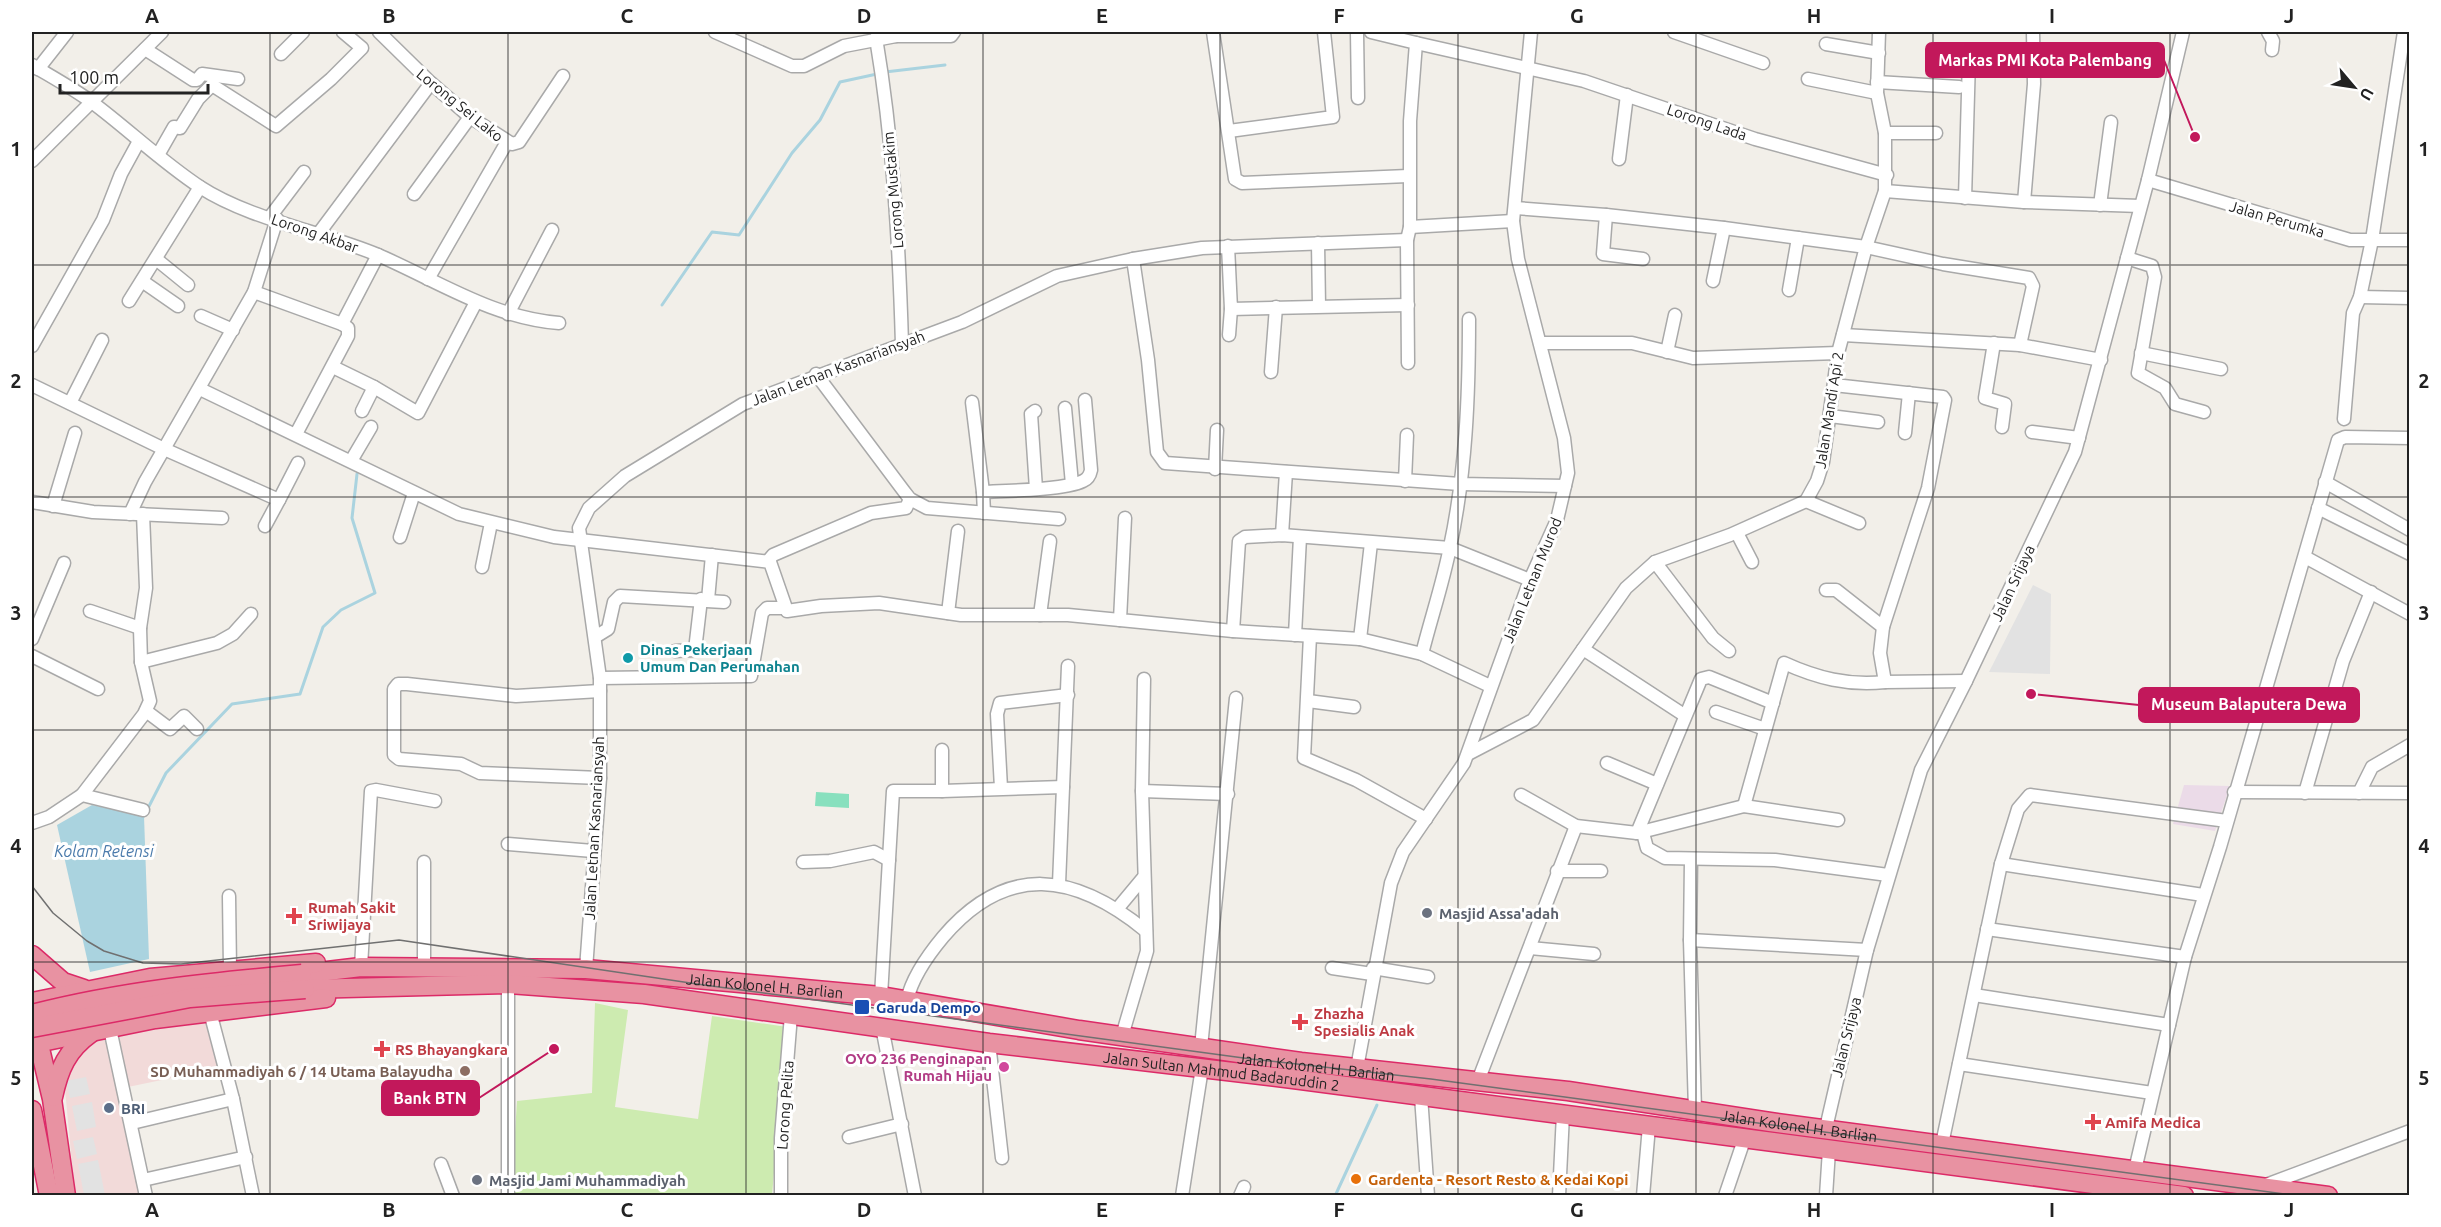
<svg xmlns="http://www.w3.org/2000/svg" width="2441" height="1227" viewBox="0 0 2441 1227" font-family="Ubuntu,sans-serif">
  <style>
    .commercial { fill: #f2dad9 }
    .industrial { fill: #ebdbe8 }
    .grass { fill: #cdebb0 }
    .pitch { fill: #88e0be }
    .parking { fill: #e2e2e2 }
    .water { fill: #aad3df }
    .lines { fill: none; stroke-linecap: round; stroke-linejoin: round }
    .stream { stroke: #aad3df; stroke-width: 3 }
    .minor-casing { stroke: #a9a9a9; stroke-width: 15 }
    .highway-casing { stroke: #dc2a67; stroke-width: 21 }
    .minor { stroke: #fff; stroke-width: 12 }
    .highway { stroke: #e892a2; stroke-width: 18 }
    .tram { stroke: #707070; stroke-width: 1.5 }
    .highway-bridge-casing { stroke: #dc2a67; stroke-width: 21; stroke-linecap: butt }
    .highway-bridge { stroke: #e892a2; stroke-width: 18 }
    .grid { fill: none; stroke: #222; stroke-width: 1.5; stroke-opacity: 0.55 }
    .culture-dot { fill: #0f9aa8; stroke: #fff; stroke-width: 2 }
    .worship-dot { fill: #6b7280; stroke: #fff; stroke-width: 2 }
    .health-dot { fill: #e0444e; stroke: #fff; stroke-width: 2 }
    .transit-dot { fill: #1a4fb4; stroke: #fff; stroke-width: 2 }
    .hotel-dot { fill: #d1479c; stroke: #fff; stroke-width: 2 }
    .education-dot { fill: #8d6e63; stroke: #fff; stroke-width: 2 }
    .service-dot { fill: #5c6f8a; stroke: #fff; stroke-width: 2 }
    .food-dot { fill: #e8710a; stroke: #fff; stroke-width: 2 }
    .labels { text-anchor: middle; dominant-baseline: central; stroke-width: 6; stroke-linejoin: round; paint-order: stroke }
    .street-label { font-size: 15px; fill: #222; stroke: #fff }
    .culture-label { font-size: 15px; font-weight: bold; fill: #0d838f; stroke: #fff; text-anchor: start }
    .health-label { font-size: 15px; font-weight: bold; fill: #be3a42; stroke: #fff; text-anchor: start }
    .worship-label { font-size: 15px; font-weight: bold; fill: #5b616d; stroke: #fff; text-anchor: start }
    .transit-label { font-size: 15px; font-weight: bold; fill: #164399; stroke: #fff; text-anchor: start }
    .hotel-label { font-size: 15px; font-weight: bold; fill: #b23c85; stroke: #fff; text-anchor: end }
    .education-label { font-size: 15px; font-weight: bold; fill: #785e54; stroke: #fff; text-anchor: end }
    .service-label { font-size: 15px; font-weight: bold; fill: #4e5e75; stroke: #fff; text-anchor: start }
    .food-label { font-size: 15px; font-weight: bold; fill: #c56008; stroke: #fff; text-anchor: start }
    .water-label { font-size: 16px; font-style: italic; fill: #4a7aab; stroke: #fff }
    .leader { fill: none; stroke: #c2185b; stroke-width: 2 }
    .callout-dot { fill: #c2185b; stroke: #fff; stroke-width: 2 }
    .callout { fill: #c2185b; stroke: #c2185b; stroke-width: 2 }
    .callout-label { font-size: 16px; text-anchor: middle; font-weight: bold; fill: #fff }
    .neatline { fill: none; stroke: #222; stroke-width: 2 }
    .grid-label { font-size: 20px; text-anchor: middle; font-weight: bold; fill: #222 }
  </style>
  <rect width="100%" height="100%" fill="#f2efe9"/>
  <!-- commercial -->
  <polygon class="commercial" points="208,1017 220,1068 123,1088 141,1195 75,1195 64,1079 83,1044"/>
  <!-- industrial -->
  <polygon class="industrial" points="2184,785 2230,786 2215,831 2173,824"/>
  <!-- grass -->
  <polygon class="grass" points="595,1003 628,1010 615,1107 698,1119 712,1016 787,1027 772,1195 511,1196 517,1101 592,1093"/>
  <!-- pitch -->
  <polygon class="pitch" points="816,792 849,794 849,808 815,806"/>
  <!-- parking -->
  <g class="parking">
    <polygon points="2033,585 2051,594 2050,674 1989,672"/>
    <polygon points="86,1077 90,1094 70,1098 66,1081"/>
    <polygon points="92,1102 96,1127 77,1131 72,1106"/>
    <polygon points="93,1137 97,1154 77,1159 73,1141"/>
    <polygon points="98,1160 105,1195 84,1195 78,1164"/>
  </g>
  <!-- water -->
  <polygon class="water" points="92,805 144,816 149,959 90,972 57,825"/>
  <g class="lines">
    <!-- stream -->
    <g class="stream">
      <polyline points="885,72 945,65"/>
      <polyline points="662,305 712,232 739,235 792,153 820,120 840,82 877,74"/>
      <polyline points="144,816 166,773 232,704 300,694 323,627 341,610 375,593 352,518 357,474"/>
      <polyline points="1335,1196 1377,1105"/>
    </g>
    <defs>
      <g id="minor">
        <polyline points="379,32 431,83 470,117 512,144 519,142 563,76"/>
        <polyline points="715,32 792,66 804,66 844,46 896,36"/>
        <polyline points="895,32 896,36 951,36 954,32"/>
        <polyline points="1213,32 1235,179 1242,183 1408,176"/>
        <polyline points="1357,32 1358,98"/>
        <polyline points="1371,32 1416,43 1410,121 1410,227 1407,240 1408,363"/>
        <polyline points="1674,32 1763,63"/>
        <polyline points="2268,32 2273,41 2272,50"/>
        <path d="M876,38C893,139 899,242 902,344"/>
        <polyline points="1416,43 1584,81 1755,139 1887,175"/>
        <polyline points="1826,44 1879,53"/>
        <polyline points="145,49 193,80 197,80 202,74 238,79"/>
        <polyline points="281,54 303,32"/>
        <path d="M32,65C52,77 74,89 93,103C129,130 162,162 200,187C249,219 323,232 378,255C438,281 493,318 559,323"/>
        <polyline points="38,69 67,32"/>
        <polyline points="1808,79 1877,93"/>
        <polyline points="1877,82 1959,87"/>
        <polyline points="1229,131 1333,117 1324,32"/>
        <polyline points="1885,133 1936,133"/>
        <polyline points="158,155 174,127 180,128 198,99 212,85 276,126 331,79 362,48 343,32"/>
        <polyline points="1619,159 1627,95"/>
        <polyline points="32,161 162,32"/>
        <polyline points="2148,180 2350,240 2410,240"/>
        <polyline points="1885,191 2024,202 2140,206"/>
        <polyline points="414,194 470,117"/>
        <polyline points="1965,198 1969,59"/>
        <polyline points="2024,202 2034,84 2033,32"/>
        <polyline points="2100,205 2111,122"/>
        <polyline points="1515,208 1606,215 1724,228 1866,247 1943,264 2029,278 2033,286 2020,345"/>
        <polyline points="1606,215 1603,254 1643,259"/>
        <polyline points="270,217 304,172"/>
        <polyline points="1410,227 1513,221"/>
        <polyline points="319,233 431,83"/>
        <polyline points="1318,243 1319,306"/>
        <polyline points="1228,246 1231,309 1408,305"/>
        <polyline points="2127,258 2152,266 2155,277 2138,373 2165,388 2175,404 2204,412"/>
        <polyline points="156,259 188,285"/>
        <polyline points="1133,259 1148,360 1157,452 1165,463 1460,484 1565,486"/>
        <polyline points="428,279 507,142"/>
        <polyline points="142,281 178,306"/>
        <polyline points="1713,281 1724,228"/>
        <polyline points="1789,290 1798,238"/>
        <polyline points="254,292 342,324"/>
        <polyline points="2360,297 2410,298"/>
        <polyline points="129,301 200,187"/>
        <polyline points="508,314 552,230"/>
        <polyline points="201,316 233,330"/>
        <polyline points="1229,335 1231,309"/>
        <polyline points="1843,335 2020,345 2101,360"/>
        <polyline points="1540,343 1632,343 1693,358 1838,353"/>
        <polyline points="1994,343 1985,398 2005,404 2002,427"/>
        <polyline points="32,346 103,220 121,174 139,141"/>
        <polyline points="1667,352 1675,315"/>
        <polyline points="2141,353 2221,369"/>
        <polyline points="333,367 374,387 418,413 476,302"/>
        <polyline points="1271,372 1276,307"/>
        <polyline points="816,374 903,490 910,499 927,508 1059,519"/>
        <polyline points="32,385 164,449 279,500 298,463"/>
        <polyline points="1834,385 1943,397 1945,400 1928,488 1883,627"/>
        <polyline points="200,389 459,514 554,537 770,562 787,611 821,606 879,603 961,615 1068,615 1120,620"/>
        <polyline points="972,402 983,492"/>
        <polyline points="70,403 102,340"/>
        <polyline points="1065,408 1072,484"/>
        <polyline points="362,411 374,387"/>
        <polyline points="1035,411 1031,414 1036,489"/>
        <polyline points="1830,416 1878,422"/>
        <polyline points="2344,419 2353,313 2360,297 2372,240 2404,32"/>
        <polyline points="2032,432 2079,438"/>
        <polyline points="1905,433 1909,393"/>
        <polyline points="296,434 348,336 348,328 342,324 378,255"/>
        <polyline points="351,461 371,427"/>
        <polyline points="1215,469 1217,430"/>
        <polyline points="1405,481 1407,435"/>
        <polyline points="2325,482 2410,530"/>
        <polyline points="1806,501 1859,523"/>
        <polyline points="32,502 93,512 222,518"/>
        <polyline points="53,506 75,433"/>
        <polyline points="2318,508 2410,554"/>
        <path d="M984,513L983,492C1005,491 1065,490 1083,481C1088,479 1090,475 1091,470L1085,400"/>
        <polyline points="130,514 145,482 254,292 277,219"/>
        <polyline points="1125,518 1120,620 1233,631 1360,639 1422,654 1490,686"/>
        <polyline points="265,526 279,500"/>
        <polyline points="1737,533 1752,562"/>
        <polyline points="1282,535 1286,472"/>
        <polyline points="400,537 414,493"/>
        <polyline points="2305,557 2410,614"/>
        <polyline points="768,561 773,555 871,513 906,508 910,499"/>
        <polyline points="1655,562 1713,638 1729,651"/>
        <polyline points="482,567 491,523"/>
        <polyline points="1826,590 1836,590 1883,627 1880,653 1885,682 1966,681"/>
        <polyline points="708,600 712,555"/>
        <polyline points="90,611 140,628"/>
        <polyline points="948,613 958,531"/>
        <polyline points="1040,615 1050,541"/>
        <polyline points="1233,631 1239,541 1245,537 1282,535 1450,548 1530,580"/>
        <polyline points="1295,635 1300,537"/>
        <polyline points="1310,636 1304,758 1356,780 1426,819"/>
        <polyline points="595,637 608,629 614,602 620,596 724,602"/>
        <polyline points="32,639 64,563"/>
        <polyline points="1360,639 1371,543"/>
        <polyline points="1583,649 1684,715"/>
        <polyline points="675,651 695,650 701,599"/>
        <path d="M1422,654C1431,618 1443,583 1450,547C1466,472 1469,396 1469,319"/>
        <polyline points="32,656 98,689"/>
        <polyline points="141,662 217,643 233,634 251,614"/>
        <polyline points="600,678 751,676 762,613 767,608 784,608"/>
        <polyline points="600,691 516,696 407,684 398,684 394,689 394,755 399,759 461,764 480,773 600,778"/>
        <polyline points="1308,701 1354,707"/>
        <polyline points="146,711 170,729 184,716 197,729"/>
        <polyline points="1716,712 1765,729"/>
        <polyline points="1468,754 1533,720 1626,588 1655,562 1730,535 1806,501 1817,481 1823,462 1838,353 1866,247 1885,191 1885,133 1877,93 1879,32"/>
        <polyline points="1607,763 1657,784"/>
        <polyline points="1001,788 997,714 1000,703 1068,695"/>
        <polyline points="942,791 1063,787"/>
        <polyline points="1142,791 1228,794"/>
        <polyline points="2234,792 2410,793"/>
        <polyline points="2305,793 2343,661 2371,592"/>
        <polyline points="2359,793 2372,767 2410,745"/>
        <polyline points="82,795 144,714 150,701 141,662 140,628 146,588 143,514"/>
        <polyline points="1521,795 1576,826 1637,833 1744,806 1838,820"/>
        <path d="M1744,806L1784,663C1817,678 1848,686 1885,682"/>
        <polyline points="32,823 49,817 82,795 143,810"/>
        <polyline points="1637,833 1701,679 1709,677 1773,703"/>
        <polyline points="1643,833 1647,848 1665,858 1775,860 1888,875"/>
        <polyline points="508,844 593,851"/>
        <polyline points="1691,860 1690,940 1695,1110"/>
        <polyline points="424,862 424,967"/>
        <polyline points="803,862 830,861 874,852 889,860"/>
        <polyline points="2001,864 2203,895"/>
        <polyline points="1557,871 1601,871"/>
        <polyline points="1059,884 1068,666"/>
        <polyline points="229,896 230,969"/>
        <polyline points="1118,908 1143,878"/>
        <polyline points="1987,929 2185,957"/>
        <polyline points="1690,940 1867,950"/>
        <polyline points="1530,948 1594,954"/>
        <polyline points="361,967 371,791 376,790 435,801"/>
        <polyline points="1332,968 1372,974"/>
        <polyline points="1373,968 1428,977"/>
        <polyline points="586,969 600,778 600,678 579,528 589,508 625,476 743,404 962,322 1057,276 1133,259 1202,248 1407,240"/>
        <polyline points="1974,995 2169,1025"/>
        <polyline points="881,996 893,791 942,791 942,750"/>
        <path d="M907,1000C912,978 928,955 943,937C1007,862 1075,873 1146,931"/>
        <polyline points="210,1012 233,1099 253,1196"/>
        <polyline points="882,1027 915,1196"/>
        <polyline points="110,1029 146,1196"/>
        <polyline points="1122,1036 1147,951 1142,791 1144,679"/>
        <polyline points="989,1043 1002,1158"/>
        <polyline points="1201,1047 1236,698"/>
        <polyline points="1959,1064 2152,1093"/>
        <polyline points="1357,1068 1391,883 1403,852 1464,763 1530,580 1557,520 1568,473 1564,438 1518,259 1513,221 1531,32"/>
        <polyline points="1478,1081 1576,826"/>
        <polyline points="1421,1096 1428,1196"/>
        <polyline points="132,1123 233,1099"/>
        <polyline points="1826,1128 1867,950 1921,770 1966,681 2075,452 2148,180 2183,32"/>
        <polyline points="849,1137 902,1124"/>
        <polyline points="1942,1144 2001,864 2018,809 2030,795 2227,821"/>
        <polyline points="441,1164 453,1196"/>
        <polyline points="2135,1170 2185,957 2220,847 2338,440 2345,437 2410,438"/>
        <polyline points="143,1180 246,1157"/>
        <polyline points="2263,1186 2410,1131"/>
        <polyline points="508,1196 508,984"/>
        <polyline points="781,1196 781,1138 791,1015"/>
        <polyline points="1182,1196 1202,1068"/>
        <polyline points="1240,1196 1244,1187"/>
        <polyline points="1559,1196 1563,1114"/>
        <polyline points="1643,1196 1649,1126"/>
        <polyline points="1725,1196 1744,1140"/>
        <polyline points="1826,1196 1829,1150"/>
      </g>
      <g id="highway">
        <polyline points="32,955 63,982 84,989"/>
        <path id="s1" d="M302,974L361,967L586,969L881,996L1079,1030L1301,1062L1568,1091L1770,1122L2328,1196"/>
        <path id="s2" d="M305,989L508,984L644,994L989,1043L1293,1079L2184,1196"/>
        <polyline points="32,1002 150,978 316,963"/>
        <polyline points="36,1032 52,1099 66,1196"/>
        <polyline points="32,1044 155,1019 326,998"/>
        <path d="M53,1097C59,1069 67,1050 91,1033"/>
        <polyline points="32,1110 49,1196"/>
      </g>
    </defs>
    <!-- minor casing -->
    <use href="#minor" class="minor-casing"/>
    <!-- highway casing -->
    <use href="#highway" class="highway-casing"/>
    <!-- minor -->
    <use href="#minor" class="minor"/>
    <!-- highway -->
    <use href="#highway" class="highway"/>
    <!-- tram -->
    <path class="tram" id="s3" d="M32,886L53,913L87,941L104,951L143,963L181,964L399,940L704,985L1251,1059L1431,1079L2300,1196"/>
    <defs>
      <g id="highway-bridge">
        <path d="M32,1014C121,991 211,982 302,974"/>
        <polyline points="32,1028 190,998 305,989"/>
      </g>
    </defs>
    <!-- highway-bridge casing -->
    <use href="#highway-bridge" class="highway-bridge-casing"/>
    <!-- highway-bridge -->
    <use href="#highway-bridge" class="highway-bridge"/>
  </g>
  <!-- grid -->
  <path class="grid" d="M270,32V1196M508,32V1196M746,32V1196M983,32V1196M1220,32V1196M1458,32V1196M1696,32V1196M1933,32V1196M2170,32V1196M32,265H2410M32,497H2410M32,730H2410M32,962H2410"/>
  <!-- markers -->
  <circle class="culture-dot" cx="628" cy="658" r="6"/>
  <g class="worship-dot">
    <circle cx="1427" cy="913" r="6"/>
    <circle cx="477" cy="1180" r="6"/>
  </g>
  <g class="health-dot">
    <path d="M291 907h6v6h6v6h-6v6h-6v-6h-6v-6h6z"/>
    <path d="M1297 1013h6v6h6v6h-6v6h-6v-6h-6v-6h6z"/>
    <path d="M379 1040h6v6h6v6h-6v6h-6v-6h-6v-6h6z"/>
    <path d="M2090 1113h6v6h6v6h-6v6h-6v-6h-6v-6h6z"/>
  </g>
  <rect class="transit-dot" x="854" y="999" width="16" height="16" rx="3"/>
  <circle class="hotel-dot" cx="1004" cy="1067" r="6"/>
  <circle class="education-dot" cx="465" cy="1071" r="6"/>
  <circle class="service-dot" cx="109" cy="1108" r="6"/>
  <circle class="food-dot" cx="1356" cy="1179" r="6"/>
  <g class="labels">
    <!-- street labels -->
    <g class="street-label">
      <text transform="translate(460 105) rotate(39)">Lorong Sei Lako</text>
      <text transform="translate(1707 122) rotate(19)">Lorong Lada</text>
      <text transform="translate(893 190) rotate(-95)">Lorong Mustakim</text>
      <text transform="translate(2277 219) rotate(16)">Jalan Perumka</text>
      <text transform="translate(315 233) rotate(19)">Lorong Akbar</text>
      <text transform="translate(838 368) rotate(-21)">Jalan Letnan Kasnariansyah</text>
      <text transform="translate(1829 410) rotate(-81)">Jalan Mandi Api 2</text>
      <text transform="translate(1532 580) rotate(-68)">Jalan Letnan Murod</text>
      <text transform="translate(2013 583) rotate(-65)">Jalan Srijaya</text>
      <text transform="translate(594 828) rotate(-87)">Jalan Letnan Kasnariansyah</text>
      <text stroke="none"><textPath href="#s1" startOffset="464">Jalan Kolonel H. Barlian</textPath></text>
      <text transform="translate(1846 1037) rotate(-76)">Jalan Srijaya</text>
      <text stroke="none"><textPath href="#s3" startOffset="1322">Jalan Kolonel H. Barlian</textPath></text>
      <text stroke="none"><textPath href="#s2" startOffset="922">Jalan Sultan Mahmud Badaruddin 2</textPath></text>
      <text transform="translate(785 1105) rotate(-86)">Lorong Pelita</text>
      <text stroke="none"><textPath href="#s1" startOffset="1508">Jalan Kolonel H. Barlian</textPath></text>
    </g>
    <!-- culture labels -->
    <g class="culture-label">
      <text x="640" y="649">Dinas Pekerjaan<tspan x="640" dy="17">Umum Dan Perumahan</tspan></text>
    </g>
    <!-- health labels -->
    <g class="health-label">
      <text x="308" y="907">Rumah Sakit<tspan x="308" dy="17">Sriwijaya</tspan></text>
      <text x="1314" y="1013">Zhazha<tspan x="1314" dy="17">Spesialis Anak</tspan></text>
      <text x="395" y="1049">RS Bhayangkara</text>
      <text x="2105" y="1122">Amifa Medica</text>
    </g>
    <!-- worship labels -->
    <g class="worship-label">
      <text x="1439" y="913">Masjid Assa'adah</text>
      <text x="489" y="1180">Masjid Jami Muhammadiyah</text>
    </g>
    <!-- transit labels -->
    <g class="transit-label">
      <text x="876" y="1007">Garuda Dempo</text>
    </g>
    <!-- hotel labels -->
    <g class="hotel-label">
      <text x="992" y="1058">OYO 236 Penginapan<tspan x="992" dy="17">Rumah Hijau</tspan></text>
    </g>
    <!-- education labels -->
    <g class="education-label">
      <text x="453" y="1071">SD Muhammadiyah 6 / 14 Utama Balayudha</text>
    </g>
    <!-- service labels -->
    <g class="service-label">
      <text x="121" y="1108">BRI</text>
    </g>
    <!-- food labels -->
    <g class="food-label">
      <text x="1368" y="1179">Gardenta - Resort Resto &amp; Kedai Kopi</text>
    </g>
    <!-- water labels -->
    <g class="water-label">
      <text x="104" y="851">Kolam Retensi</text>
    </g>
  </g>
  <!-- callouts -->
  <path class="leader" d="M2195 137L2164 60M2031 694L2139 705M554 1049L479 1098"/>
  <g class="callout-dot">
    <circle cx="2195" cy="137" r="6"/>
    <circle cx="2031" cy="694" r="6"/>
    <circle cx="554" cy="1049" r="6"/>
  </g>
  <g class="callout">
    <rect x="1926" y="43" width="238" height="34" rx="6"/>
    <rect x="2139" y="688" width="220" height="34" rx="6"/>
    <rect x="382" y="1081" width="97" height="34" rx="6"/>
  </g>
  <g class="callout-label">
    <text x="2045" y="66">Markas PMI Kota Palembang</text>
    <text x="2249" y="710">Museum Balaputera Dewa</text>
    <text x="430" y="1104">Bank BTN</text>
  </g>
  <!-- border -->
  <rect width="2441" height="1227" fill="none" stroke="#ffffff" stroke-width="66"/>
  <!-- north arrow -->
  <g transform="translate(2354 87) rotate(119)" stroke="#ffffff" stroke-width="4.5" paint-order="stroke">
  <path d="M0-4.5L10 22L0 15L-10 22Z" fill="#222222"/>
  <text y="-9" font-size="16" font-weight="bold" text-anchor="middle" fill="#222222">U</text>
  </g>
  <!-- scale -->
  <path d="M60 84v9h148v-9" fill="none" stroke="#222222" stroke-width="3"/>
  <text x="69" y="84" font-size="18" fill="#222222" stroke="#ffffff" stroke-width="4.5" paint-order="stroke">100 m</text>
  <rect x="33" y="33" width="2375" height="1161" class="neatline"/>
  <g class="grid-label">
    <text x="152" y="23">A</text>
    <text x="389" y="23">B</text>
    <text x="627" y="23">C</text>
    <text x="864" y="23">D</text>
    <text x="1102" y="23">E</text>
    <text x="1339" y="23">F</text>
    <text x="1577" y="23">G</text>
    <text x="1814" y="23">H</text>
    <text x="2052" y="23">I</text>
    <text x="2289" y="23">J</text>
    <text x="16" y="156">1</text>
    <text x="2424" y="156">1</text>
    <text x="16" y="388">2</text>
    <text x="2424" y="388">2</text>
    <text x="16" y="620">3</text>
    <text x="2424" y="620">3</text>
    <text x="16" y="853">4</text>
    <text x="2424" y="853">4</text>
    <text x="16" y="1085">5</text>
    <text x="2424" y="1085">5</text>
    <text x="152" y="1217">A</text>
    <text x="389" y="1217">B</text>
    <text x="627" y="1217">C</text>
    <text x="864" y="1217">D</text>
    <text x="1102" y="1217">E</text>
    <text x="1339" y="1217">F</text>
    <text x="1577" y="1217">G</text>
    <text x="1814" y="1217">H</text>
    <text x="2052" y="1217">I</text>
    <text x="2289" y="1217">J</text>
  </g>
</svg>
